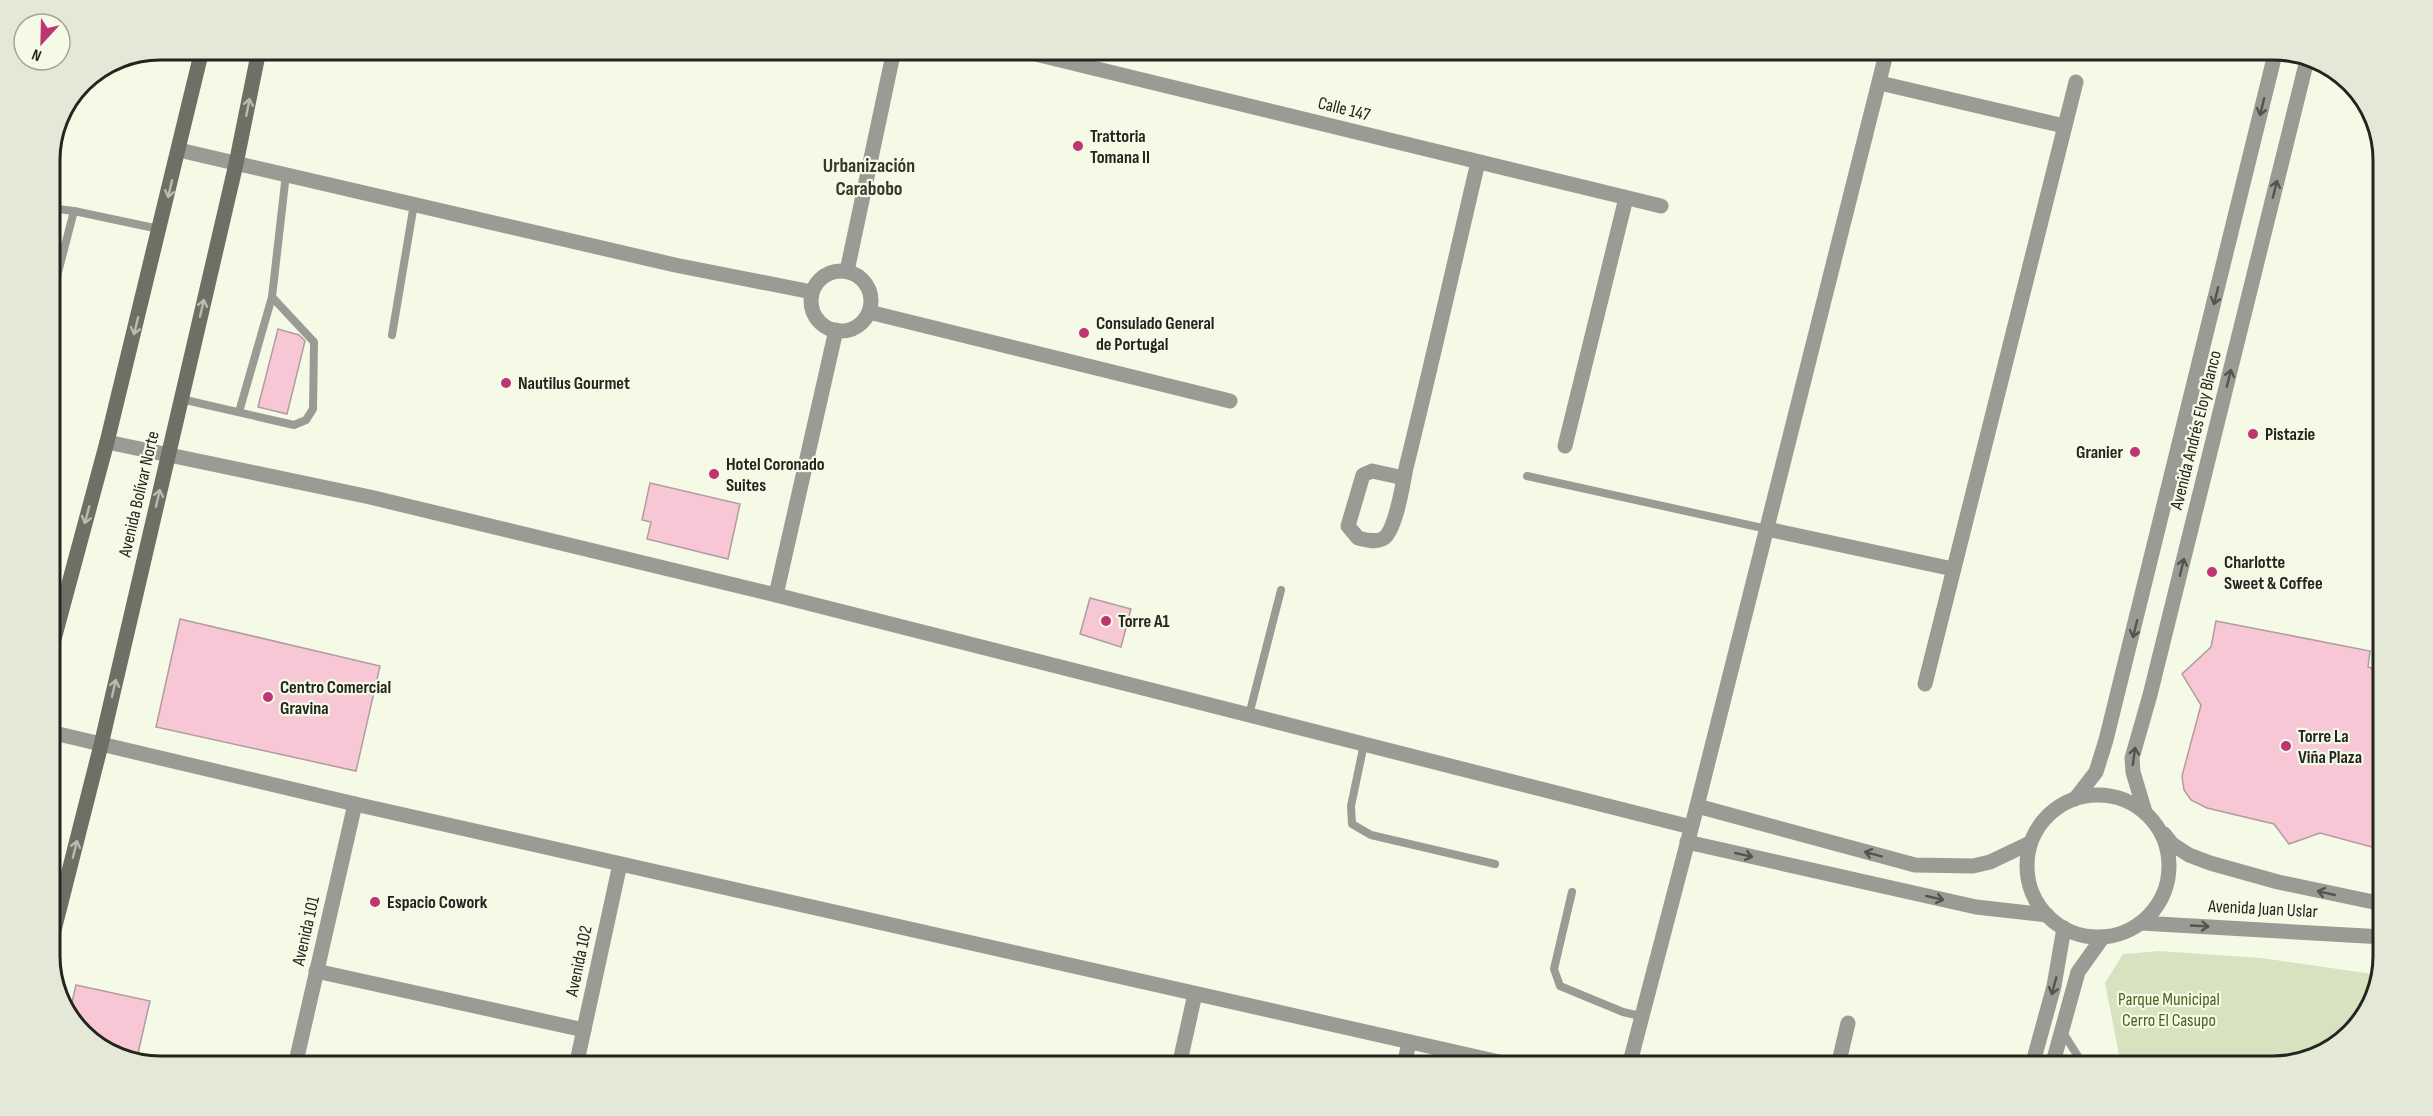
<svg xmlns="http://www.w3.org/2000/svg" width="2433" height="1116" viewBox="0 0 2433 1116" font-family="'Sofia Sans Condensed',sans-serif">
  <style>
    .green { fill: #d9e2c0 }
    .building { fill: #f7c7d6; stroke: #b19ca2; stroke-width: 1.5 }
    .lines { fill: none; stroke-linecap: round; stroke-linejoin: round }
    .service { stroke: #999c94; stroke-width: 8 }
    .minor { stroke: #999c94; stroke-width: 15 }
    .secondary { stroke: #6d7065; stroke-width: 15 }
    .oneway { stroke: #b8bcac }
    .oneway2 { stroke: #52554d }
    .poi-dot { fill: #be3571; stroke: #f5fae7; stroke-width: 2 }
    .labels { text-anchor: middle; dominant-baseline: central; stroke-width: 4.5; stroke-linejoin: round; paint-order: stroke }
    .street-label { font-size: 18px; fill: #23251e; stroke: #f5fae7 }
    .poi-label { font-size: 18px; font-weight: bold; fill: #23251e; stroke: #f5fae7; text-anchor: start }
    .park-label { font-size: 18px; fill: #525e21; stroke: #f5fae7 }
    .neighbourhood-label { font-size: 20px; font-weight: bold; fill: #35392a; stroke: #f5fae7 }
    .rim { fill: none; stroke: #23251e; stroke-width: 3 }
  </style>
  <rect width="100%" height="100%" fill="#f5fae7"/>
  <!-- green -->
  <polygon class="green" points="2159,951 2261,958 2380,975 2375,999 2335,1048 2274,1066 2116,1066 2120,1060 2105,983 2123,954"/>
  <!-- building -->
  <g class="building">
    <polygon points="278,329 299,335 305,341 287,414 258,407"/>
    <polygon points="650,483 740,504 728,559 647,539 651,522 642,520"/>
    <polygon points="1090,598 1131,609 1121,647 1080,634"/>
    <polygon points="180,619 380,666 356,771 156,727"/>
    <polygon points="2216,621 2370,651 2368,667 2383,672 2383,850 2320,833 2289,844 2274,824 2207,808 2191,800 2184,790 2182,776 2201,705 2182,674 2211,647"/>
    <polygon points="76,985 150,1001 136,1062 117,1058 72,1023 69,1015"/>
  </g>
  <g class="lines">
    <!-- service -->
    <g class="service">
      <polyline points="50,208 74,211 159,229"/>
      <polyline points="50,303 74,211"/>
      <polyline points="392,335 414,204"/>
      <polyline points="181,399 294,425 306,420 313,409 314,342 272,297"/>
      <polyline points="239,412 272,297 286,174"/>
      <polyline points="1527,476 1767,529"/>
      <polyline points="1249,715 1281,590"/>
      <polyline points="1364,744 1351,806 1352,824 1371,835 1495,864"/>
      <polyline points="1572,892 1554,969 1560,986 1623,1012 1640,1016"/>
      <polyline points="2062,1031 2084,1066"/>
    </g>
    <!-- minor -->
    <g class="minor">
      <polyline points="1019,50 1661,206"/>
      <polyline points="1880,83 2064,126"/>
      <polyline points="179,150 675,265 812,292"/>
      <circle cx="841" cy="301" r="30"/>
      <polyline points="847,271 894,50"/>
      <polyline points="869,312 1230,401"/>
      <polyline points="836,330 776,595 1691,827"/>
      <polyline points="107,442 370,497 776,595"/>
      <polyline points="1565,446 1626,198"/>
      <path d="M1404,478L1372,471L1363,475L1348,526L1358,538C1366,540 1377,543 1384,538C1396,529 1403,483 1406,468C1431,367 1454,264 1478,162"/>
      <polyline points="1767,529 1953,569"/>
      <polyline points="1925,684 2076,82"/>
      <polyline points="50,732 355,804 1517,1066"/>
      <circle cx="2098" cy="866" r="71"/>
      <polyline points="2075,799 2096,772 2106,740 2276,50"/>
      <polyline points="1697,806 1915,865 1973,866 1990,862 2030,843"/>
      <polyline points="2145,812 2133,772 2132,758 2150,695 2308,56"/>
      <polyline points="2164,834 2172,844 2189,855 2210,863 2278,882 2383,904"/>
      <polyline points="1687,842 1976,907 2047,915"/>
      <polyline points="2141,923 2383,937"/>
      <polyline points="316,971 584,1030"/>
      <polyline points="295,1066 355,804"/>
      <polyline points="576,1066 620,864"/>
      <polyline points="1179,1066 1195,994"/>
      <polyline points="1404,1066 1409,1042"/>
      <polyline points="1629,1066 1697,806 1887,50"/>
      <polyline points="1838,1066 1848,1023"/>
      <polyline points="2032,1066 2054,986 2064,928"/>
      <polyline points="2052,1066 2078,972 2103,937"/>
    </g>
    <!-- secondary -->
    <g class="secondary">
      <polyline points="50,654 107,442 202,50"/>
      <polyline points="50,946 101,745 236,164 259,50"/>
    </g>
  </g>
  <!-- one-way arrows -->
  <defs><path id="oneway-shaft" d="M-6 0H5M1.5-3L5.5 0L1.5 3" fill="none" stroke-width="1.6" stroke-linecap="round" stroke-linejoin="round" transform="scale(1.5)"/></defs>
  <g class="oneway">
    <use href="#oneway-shaft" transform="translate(248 107) rotate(-79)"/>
    <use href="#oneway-shaft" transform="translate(170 189) rotate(103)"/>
    <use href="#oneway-shaft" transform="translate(202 308) rotate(-77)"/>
    <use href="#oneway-shaft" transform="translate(136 326) rotate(104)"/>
    <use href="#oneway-shaft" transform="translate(158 498) rotate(-77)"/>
    <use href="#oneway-shaft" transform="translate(87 515) rotate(105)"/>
    <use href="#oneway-shaft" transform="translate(114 688) rotate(-77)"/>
    <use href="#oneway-shaft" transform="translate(75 849) rotate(-76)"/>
  </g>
  <g class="oneway2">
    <use href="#oneway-shaft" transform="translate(2262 107) rotate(104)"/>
    <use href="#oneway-shaft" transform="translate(2275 189) rotate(-76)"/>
    <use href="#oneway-shaft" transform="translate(2216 296) rotate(104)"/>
    <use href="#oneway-shaft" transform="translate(2229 378) rotate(-76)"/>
    <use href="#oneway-shaft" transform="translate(2182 567) rotate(-76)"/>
    <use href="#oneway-shaft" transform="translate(2135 629) rotate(104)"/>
    <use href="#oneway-shaft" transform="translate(2134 756) rotate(-82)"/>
    <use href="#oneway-shaft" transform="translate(1873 854) rotate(-165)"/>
    <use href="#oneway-shaft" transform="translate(1744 855) rotate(13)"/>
    <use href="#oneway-shaft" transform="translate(2326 893) rotate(-167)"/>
    <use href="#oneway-shaft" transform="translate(1935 898) rotate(13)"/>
    <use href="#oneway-shaft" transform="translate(2200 926) rotate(3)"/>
    <use href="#oneway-shaft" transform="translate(2054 986) rotate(105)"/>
  </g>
  <!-- markers -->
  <g class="poi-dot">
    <circle cx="1078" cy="146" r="6"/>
    <circle cx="1084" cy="333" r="6"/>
    <circle cx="506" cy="383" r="6"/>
    <circle cx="2253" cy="434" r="6"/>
    <circle cx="2135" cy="452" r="6"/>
    <circle cx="714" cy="474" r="6"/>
    <circle cx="2212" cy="572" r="6"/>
    <circle cx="1106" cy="621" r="6"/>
    <circle cx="268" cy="697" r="6"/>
    <circle cx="2286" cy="746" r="6"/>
    <circle cx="375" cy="902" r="6"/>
  </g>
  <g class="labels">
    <!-- street labels -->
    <g class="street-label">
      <text transform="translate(1344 109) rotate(14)">Calle 147</text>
      <text transform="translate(2196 430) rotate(-76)">Avenida Andrés Eloy Blanco</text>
      <text transform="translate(139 494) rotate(-77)">Avenida Bolívar Norte</text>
      <text transform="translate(2263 909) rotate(3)">Avenida Juan Uslar</text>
      <text transform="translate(306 931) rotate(-77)">Avenida 101</text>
      <text transform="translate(579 961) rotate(-78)">Avenida 102</text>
    </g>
    <!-- poi labels -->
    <g class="poi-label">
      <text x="1090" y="136">Trattoria<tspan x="1090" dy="21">Tomana II</tspan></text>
      <text x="1096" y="323">Consulado General<tspan x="1096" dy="21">de Portugal</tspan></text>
      <text x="518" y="383">Nautilus Gourmet</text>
      <text x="2265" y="434">Pistazie</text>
      <text x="2123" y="452" text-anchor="end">Granier</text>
      <text x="726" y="464">Hotel Coronado<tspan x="726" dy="21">Suites</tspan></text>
      <text x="2224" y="562">Charlotte<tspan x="2224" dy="21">Sweet &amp; Coffee</tspan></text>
      <text x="1118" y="621">Torre A1</text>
      <text x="280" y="687">Centro Comercial<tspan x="280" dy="21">Gravina</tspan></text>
      <text x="2298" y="736">Torre La<tspan x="2298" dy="21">Viña Plaza</tspan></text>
      <text x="387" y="902">Espacio Cowork</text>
    </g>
    <!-- park labels -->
    <g class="park-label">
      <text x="2169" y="999">Parque Municipal<tspan x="2169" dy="21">Cerro El Casupo</tspan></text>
    </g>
    <!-- neighbourhood labels -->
    <g class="neighbourhood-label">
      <text x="869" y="166">Urbanización<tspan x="869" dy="23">Carabobo</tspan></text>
    </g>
  </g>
  <!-- crop -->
  <path d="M0 0H2433V1116H0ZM160 60H2273A100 100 0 0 1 2373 160V956A100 100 0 0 1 2273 1056H160A100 100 0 0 1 60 956V160A100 100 0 0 1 160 60Z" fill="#e4e9d7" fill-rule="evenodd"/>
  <path class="rim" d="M160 60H2273A100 100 0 0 1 2373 160V956A100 100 0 0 1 2273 1056H160A100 100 0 0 1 60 956V160A100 100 0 0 1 160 60Z"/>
  <!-- north arrow -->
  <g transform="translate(42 42) rotate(202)"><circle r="28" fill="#f5fae7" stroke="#a1a597" stroke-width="1.5"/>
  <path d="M0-4.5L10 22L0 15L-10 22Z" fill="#be3571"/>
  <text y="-9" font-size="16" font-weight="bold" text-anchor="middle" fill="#23251e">N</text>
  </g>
</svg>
